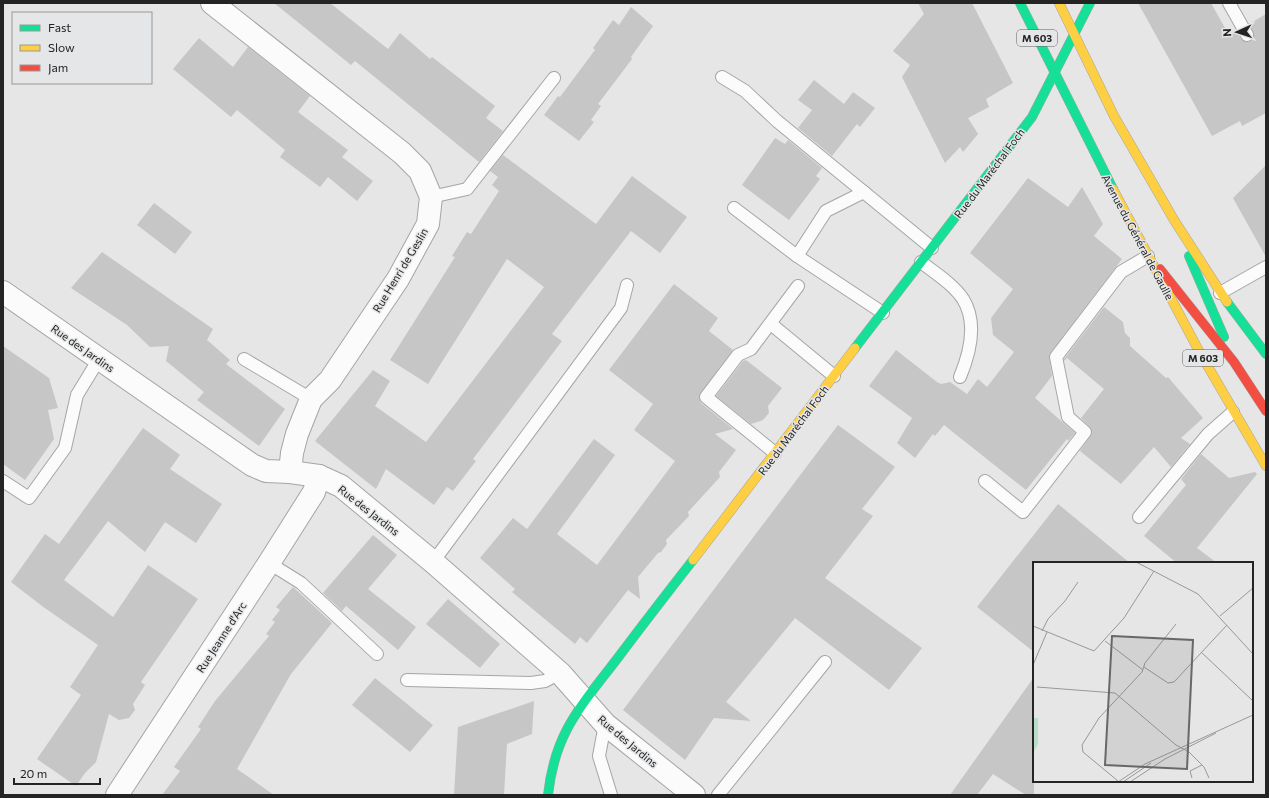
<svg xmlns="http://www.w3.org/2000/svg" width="1269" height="798" viewBox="0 0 1269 798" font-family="Commissioner,sans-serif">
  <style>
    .building { fill: #c6c6c6 }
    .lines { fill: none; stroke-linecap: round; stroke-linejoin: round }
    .lane-casing { stroke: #a5a5a5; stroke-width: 14 }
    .street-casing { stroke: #a5a5a5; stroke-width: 24 }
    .fast-casing { stroke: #a5a5a5; stroke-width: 10 }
    .slow-casing { stroke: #a5a5a5; stroke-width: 10 }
    .jam-casing { stroke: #a5a5a5; stroke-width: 10 }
    .lane { stroke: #fbfbfb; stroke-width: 12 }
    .street { stroke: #fbfbfb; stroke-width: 22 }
    .fast { stroke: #16e098; stroke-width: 9 }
    .slow { stroke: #ffcf43; stroke-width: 9 }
    .jam { stroke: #f24e42; stroke-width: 9 }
    .labels { text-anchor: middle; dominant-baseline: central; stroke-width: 3; stroke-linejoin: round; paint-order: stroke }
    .shield { fill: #e5e6e7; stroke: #5e5e5f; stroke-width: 1 }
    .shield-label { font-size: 10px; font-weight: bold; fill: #242425 }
    .street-label { font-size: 11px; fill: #242425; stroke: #e5e6e7 }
    .inset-road { fill: none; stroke: #989899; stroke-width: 1 }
    .view { fill: #686869; fill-opacity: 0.15; stroke: #686869; stroke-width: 2 }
    .inset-edge { fill: none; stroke: #242425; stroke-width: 2 }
  </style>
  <rect width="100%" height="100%" fill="#e6e6e6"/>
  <!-- building -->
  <g class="building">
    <polygon points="274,3 330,3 388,49 400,33 430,59 432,57 495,106 486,118 503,131 479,162 355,61 351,65"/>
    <polygon points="918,3 972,3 1013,83 986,99 989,107 968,118 978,134 963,152 960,147 945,163 902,77 910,65 893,51 924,14"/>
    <polygon points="1138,3 1211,3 1229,35 1236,31 1241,39 1247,42 1251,41 1254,35 1249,24 1266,14 1266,113 1242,126 1240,121 1212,136"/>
    <polygon points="631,7 653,26 631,57 632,59 598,104 601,106 591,120 594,122 579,141 544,115 558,96 560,97 595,50 593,48 613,20 619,25"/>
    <polygon points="199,38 233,67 248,47 310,96 298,112 348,150 342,157 373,181 357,201 328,177 320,187 280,157 285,150 237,110 231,117 173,69"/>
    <polygon points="814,80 844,104 853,92 875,108 860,127 857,124 832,156 798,128 812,110 798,100"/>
    <polygon points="775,138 785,144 788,140 822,168 816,176 820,179 789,220 742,185"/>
    <polygon points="503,155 596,224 632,176 687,217 660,253 631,231 552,334 562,341 473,459 476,461 453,491 447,487 434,505 386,469 376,489 315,441 373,370 390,381 375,406 426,442 544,287 507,259 428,384 390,360 455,257 452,256 467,232 471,234 499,191 492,185 498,177 490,171"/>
    <polygon points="1266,165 1266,257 1233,198"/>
    <polygon points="1028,178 1068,207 1082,187 1103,224 1094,236 1122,259 1049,355 1052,376 1035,398 1075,433 1068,441 1067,439 1026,490 944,425 935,436 933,434 915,458 897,443 912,418 869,386 896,350 937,382 941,384 950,382 967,394 978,379 987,387 1014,352 993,335 991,318 1013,289 970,253"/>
    <polygon points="154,203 192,232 175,254 137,225"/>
    <polygon points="102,252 213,329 207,340 230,360 226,364 285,409 259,446 197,400 204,392 166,361 169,346 150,347 127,325 71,288"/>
    <polygon points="674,284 718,318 709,331 733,350 699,396 701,403 733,429 715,434 736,450 719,472 720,477 688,512 689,516 666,540 667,544 661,552 658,553 638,577 640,599 628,590 587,643 580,637 575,644 512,592 515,589 480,558 513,518 527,529 594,439 615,455 557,534 597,565 675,461 634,430 653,404 609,370"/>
    <polygon points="1104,307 1123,322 1125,333 1130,338 1130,346 1166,378 1168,377 1203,418 1181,438 1190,444 1171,467 1154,447 1121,484 1080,451 1092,433 1090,427 1081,418 1104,389 1067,358 1064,361 1064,359"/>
    <polygon points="3,346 49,378 58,408 48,410 54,439 25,480 3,464"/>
    <polygon points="746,360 782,388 768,406 769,413 763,420 751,424 716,396 743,361"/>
    <polygon points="838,425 895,467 862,509 873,516 825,578 922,648 889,690 795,618 726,702 751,721 714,718 685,760 623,710"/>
    <polygon points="143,428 180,455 170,469 222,504 196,543 165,522 145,552 108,521 64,580 113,617 148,565 198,599 141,682 145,685 133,704 135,710 129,718 119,720 109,714 96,762 85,773 76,786 37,759 81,695 70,687 98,645 42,606 11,582 45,534 59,544"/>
    <polygon points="1201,454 1229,478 1255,472 1257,474 1197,548 1217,563 1177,563 1144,536 1186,485 1181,479"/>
    <polygon points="1058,504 1130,563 1034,563 1034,652 977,607"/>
    <polygon points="373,535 397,555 368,589 416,627 398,650 346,606 342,611 323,593"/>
    <polygon points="293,587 332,623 291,674 237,769 274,795 162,795 180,771 174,767 201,729 198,727 215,701 269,636 266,634 275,622 272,620 280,610 276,607"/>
    <polygon points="448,599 500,644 480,668 426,624"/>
    <polygon points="1034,677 1034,795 1026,795 993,774 977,795 950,795"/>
    <polygon points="375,678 433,725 410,752 352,705"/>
    <polygon points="534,701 532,734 507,744 504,795 454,795 458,727"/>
  </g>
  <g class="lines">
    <defs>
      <g id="lane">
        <polyline points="1229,3 1247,35"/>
        <polyline points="722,77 745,91 777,121 932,248"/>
        <polyline points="431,197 467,189 554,78"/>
        <polyline points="734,208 797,256 883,313"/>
        <polyline points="797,256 826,211 864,192"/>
        <path d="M921,262C935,273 953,284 963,299C978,323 970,353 960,377"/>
        <polyline points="1220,293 1266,267"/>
        <polyline points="771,324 834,376"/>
        <polyline points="244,359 311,399"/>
        <polyline points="775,453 706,397 738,355 751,349 798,286"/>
        <polyline points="3,481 29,498 65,448 77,395 99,359"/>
        <polyline points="985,481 1023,512 1085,432 1068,417 1056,357 1121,272 1148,256"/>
        <polyline points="1139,517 1208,434 1233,412"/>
        <polyline points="433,562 621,308 627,285"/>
        <polyline points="269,563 301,583 377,654"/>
        <polyline points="407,680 531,683 545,681 560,673"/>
        <polyline points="605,724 599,756 611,795"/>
        <polyline points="718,795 825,662"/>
      </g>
      <g id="street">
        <polyline points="212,3 402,153 420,171 431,197 428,224 398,279 330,380 311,399 297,434 292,453 290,472"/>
        <polyline points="3,292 252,465 266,471 290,472 319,476 341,486 433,562 560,673 605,724 694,795"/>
        <polyline points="117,795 269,563 314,492 319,476"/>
      </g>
      <g id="fast">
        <polyline points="1020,3 1113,189"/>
        <polyline points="1189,256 1224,337"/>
        <polyline points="1227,302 1266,354"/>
        <polyline points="855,348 1032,117 1090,3"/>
        <path d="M548,795C555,730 583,704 620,655C644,623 668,592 693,560"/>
      </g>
      <g id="slow">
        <polyline points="1059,3 1114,116 1174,220 1227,302"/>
        <polyline points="1113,189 1200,353 1266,466"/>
        <polyline points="693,560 855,348"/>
      </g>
      <polyline id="jam" points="1160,269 1234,362 1266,411"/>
    </defs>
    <!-- lane casing -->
    <use href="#lane" class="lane-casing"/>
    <!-- street casing -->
    <use href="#street" class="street-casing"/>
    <!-- fast casing -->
    <use href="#fast" class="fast-casing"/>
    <!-- slow casing -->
    <use href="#slow" class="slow-casing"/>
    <!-- jam casing -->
    <use href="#jam" class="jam-casing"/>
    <!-- lane -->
    <use href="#lane" class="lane"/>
    <!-- street -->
    <use href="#street" class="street"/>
    <!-- fast -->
    <use href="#fast" class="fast"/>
    <!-- slow -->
    <use href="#slow" class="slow"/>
    <!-- jam -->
    <use href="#jam" class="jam"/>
  </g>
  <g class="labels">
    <!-- shield labels -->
    <g class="shield">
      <rect x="1017" y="30" width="40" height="16" rx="3"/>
      <rect x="1183" y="350" width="40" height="16" rx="3"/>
    </g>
    <g class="shield-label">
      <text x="1037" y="38">M 603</text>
      <text x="1203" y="358">M 603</text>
    </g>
    <!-- street labels -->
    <g class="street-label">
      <text transform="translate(989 173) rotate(-53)">Rue du Maréchal Foch</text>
      <text transform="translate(1138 237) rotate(62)">Avenue du Général de Gaulle</text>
      <text transform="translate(400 270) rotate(-59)">Rue Henri de Geslin</text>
      <text transform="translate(83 348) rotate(35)">Rue des Jardins</text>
      <text transform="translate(793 430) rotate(-53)">Rue du Maréchal Foch</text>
      <text transform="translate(369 510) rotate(38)">Rue des Jardins</text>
      <text transform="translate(221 637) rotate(-57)">Rue Jeanne d'Arc</text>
      <text transform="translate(628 741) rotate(40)">Rue des Jardins</text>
    </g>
  </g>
  <!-- overview -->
  <g transform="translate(1033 562)">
    <rect width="220" height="220" fill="#e6e6e6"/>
    <path d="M0,156H5V182L0,191Z" fill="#b7dec7"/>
    <path class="inset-road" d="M103,0L165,32L220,92M187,54L220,26M0,64L61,89L91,56L121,9M9,69L15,57L32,39L45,20M72,79L110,108M168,90L220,139M0,103L14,70M111,105L135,121L141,120L194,63M4,125L82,131L143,183L156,190L171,205L176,216M159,216L157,209L169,203M85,219L50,190L49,183L66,156L109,110L112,101L143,62M85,220L112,202L220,153M90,220L118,201M97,220L132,197L183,171"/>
    <path class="view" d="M79,74L160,78L154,207L72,203Z"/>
    <rect width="220" height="220" class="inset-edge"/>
  </g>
  <!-- border -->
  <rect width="1269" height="798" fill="none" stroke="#242425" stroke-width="8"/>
  <!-- legend -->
  <rect x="12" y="12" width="140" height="72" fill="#e5e6e7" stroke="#989899"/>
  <rect x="20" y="25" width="20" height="6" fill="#16e098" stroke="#989899"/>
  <text x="48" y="32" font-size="12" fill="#242425">Fast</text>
  <rect x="20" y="45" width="20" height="6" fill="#ffcf43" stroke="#989899"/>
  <text x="48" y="52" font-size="12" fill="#242425">Slow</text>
  <rect x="20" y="65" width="20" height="6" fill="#f24e42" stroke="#989899"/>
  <text x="48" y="72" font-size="12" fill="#242425">Jam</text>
  <!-- north arrow -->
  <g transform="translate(1237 32) rotate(267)" stroke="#e5e6e7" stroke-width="3" paint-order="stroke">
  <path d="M0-3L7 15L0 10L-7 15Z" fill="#242425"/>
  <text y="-6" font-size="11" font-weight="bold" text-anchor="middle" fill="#242425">N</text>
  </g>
  <!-- scale -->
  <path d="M14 778v6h86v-6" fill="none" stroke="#242425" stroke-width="2"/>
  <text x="20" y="778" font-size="12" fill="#242425" stroke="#e5e6e7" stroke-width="3" paint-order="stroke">20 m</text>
</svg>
